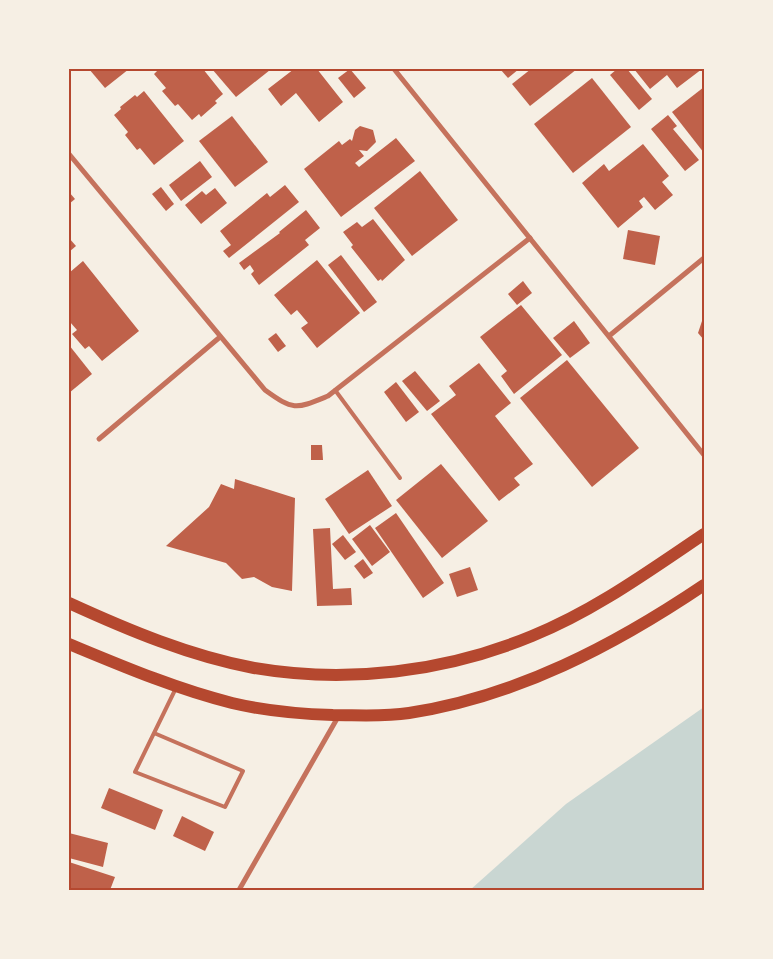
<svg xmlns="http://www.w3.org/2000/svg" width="773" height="959" viewBox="0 0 773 959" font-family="Barlow,sans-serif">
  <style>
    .water { fill: #c9d6d2 }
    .building { fill: #bf614a }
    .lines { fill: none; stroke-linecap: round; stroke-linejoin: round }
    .service { stroke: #c5725c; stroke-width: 4 }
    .minor { stroke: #c5725c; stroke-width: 5 }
    .primary { stroke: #b5482f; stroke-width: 12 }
    .neatline { fill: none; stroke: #b5482f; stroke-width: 2 }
  </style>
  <rect width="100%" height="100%" fill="#f6efe4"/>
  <!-- water -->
  <polygon class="water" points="704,707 704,890 470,890 566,804"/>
  <!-- building -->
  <g class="building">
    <polygon points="89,69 129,69 105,88"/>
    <polygon points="159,69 203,69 223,94 215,101 217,103 201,117 199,114 192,120 178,104 175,106 162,91 166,88 154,74"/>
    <polygon points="212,69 269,69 270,70 236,97"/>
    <polygon points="294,69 317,69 343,102 319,122 296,93 281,106 268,89"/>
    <polygon points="350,69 366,88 354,98 338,78"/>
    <polygon points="500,69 519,69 508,78"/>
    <polygon points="531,69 577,69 530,106 512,84"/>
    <polygon points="617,69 627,69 652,99 639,110 610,75"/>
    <polygon points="634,69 702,69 677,88 667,75 650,89"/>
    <polygon points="592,78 631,127 573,173 534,124"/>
    <polygon points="704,87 704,153 672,112"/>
    <polygon points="144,91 184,141 154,165 140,148 137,150 125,135 128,132 114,115 121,109 120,107 135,95 137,97"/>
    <polygon points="668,115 677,126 673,129 699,160 685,171 651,129"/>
    <polygon points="232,116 268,162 235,187 199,141"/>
    <polygon points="360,126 373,130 376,142 367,151 359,150 364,156 355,163 359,167 396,138 415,161 341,217 304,169 339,141 342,145 350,139 352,141 355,130"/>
    <polygon points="643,144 669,176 662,182 673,195 655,210 644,197 639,201 643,207 618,228 582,183 604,164 609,171"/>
    <polygon points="200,161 212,177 181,201 169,185"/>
    <polygon points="420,171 458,220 412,256 374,208"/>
    <polygon points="285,185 299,202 229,258 223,251 231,245 220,231 267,193 270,197"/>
    <polygon points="161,187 174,204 166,211 152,194"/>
    <polygon points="215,188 227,203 201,224 185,205 202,191 206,195"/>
    <polygon points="69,192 75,199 69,204"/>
    <polygon points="306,210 320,228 305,240 309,245 259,285 251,274 254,271 250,265 244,270 239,263 280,233 279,232"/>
    <polygon points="373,219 405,260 382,281 381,279 378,281 351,247 353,245 343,232 357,222 362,227"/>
    <polygon points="628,230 660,236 655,265 623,259"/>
    <polygon points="69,238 76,246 69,252"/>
    <polygon points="341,255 377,302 364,312 328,265"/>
    <polygon points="317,260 360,313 317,348 301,328 308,323 297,310 291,315 274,295"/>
    <polygon points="83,261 139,331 102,361 89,346 85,349 72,334 77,330 70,322 69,323 69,273"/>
    <polygon points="523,281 532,293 517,305 508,294"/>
    <polygon points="521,305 562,355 514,394 501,376 507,371 480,337"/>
    <polygon points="704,315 704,340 698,333"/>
    <polygon points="574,321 590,343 570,358 553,338"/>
    <polygon points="276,333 286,346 278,352 268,339"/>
    <polygon points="69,345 92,374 69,393"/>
    <polygon points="567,360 639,448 592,487 520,398"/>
    <polygon points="479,363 511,403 495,416 533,464 514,478 520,485 499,501 431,414 456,395 449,386"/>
    <polygon points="415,371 440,401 427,411 402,381"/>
    <polygon points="396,382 419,412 406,422 384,392"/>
    <polygon points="311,445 322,445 323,460 311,460"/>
    <polygon points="441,464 488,521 442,558 396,500"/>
    <polygon points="368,470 392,506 349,534 325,499"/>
    <polygon points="235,479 295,498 292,591 272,587 254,577 242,579 226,563 166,546 209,507 221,484 234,489"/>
    <polygon points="396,513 444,583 423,598 375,528"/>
    <polygon points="370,525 390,552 372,566 352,539"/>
    <polygon points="330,528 333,589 351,588 352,605 317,606 313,529"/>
    <polygon points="343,535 356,552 345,560 332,544"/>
    <polygon points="363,559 373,573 364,579 354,566"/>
    <polygon points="470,567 478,590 457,597 449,574"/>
    <polygon points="109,788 163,810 155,830 101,808"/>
    <polygon points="182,816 214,832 205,851 173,836"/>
    <polygon points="69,833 108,843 103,867 69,858"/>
    <polygon points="69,862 115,877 110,890 69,890"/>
  </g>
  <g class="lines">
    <!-- service -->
    <g class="service">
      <polyline points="335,390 400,478"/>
      <polyline points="154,733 243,771 225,807 135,772 176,688"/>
    </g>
    <!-- minor -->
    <g class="minor">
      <polyline points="394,69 704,455"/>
      <path d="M69,154L265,390C294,411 296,409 328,396L530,238"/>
      <polyline points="609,336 704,258"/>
      <polyline points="99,439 220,337"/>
      <polyline points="239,890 338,717"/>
    </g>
    <!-- primary -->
    <g class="primary">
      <path d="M69,603C128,630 190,656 254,668C347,684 445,672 532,636C594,611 649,571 704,534"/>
      <path d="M69,644C122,666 176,689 232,703C266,711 299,714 333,715C358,715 383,717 409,713C516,697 615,645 704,585"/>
    </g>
  </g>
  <!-- border -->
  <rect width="773" height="959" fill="none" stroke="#f6efe4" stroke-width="140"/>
  <rect x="70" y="70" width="633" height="819" class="neatline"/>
</svg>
